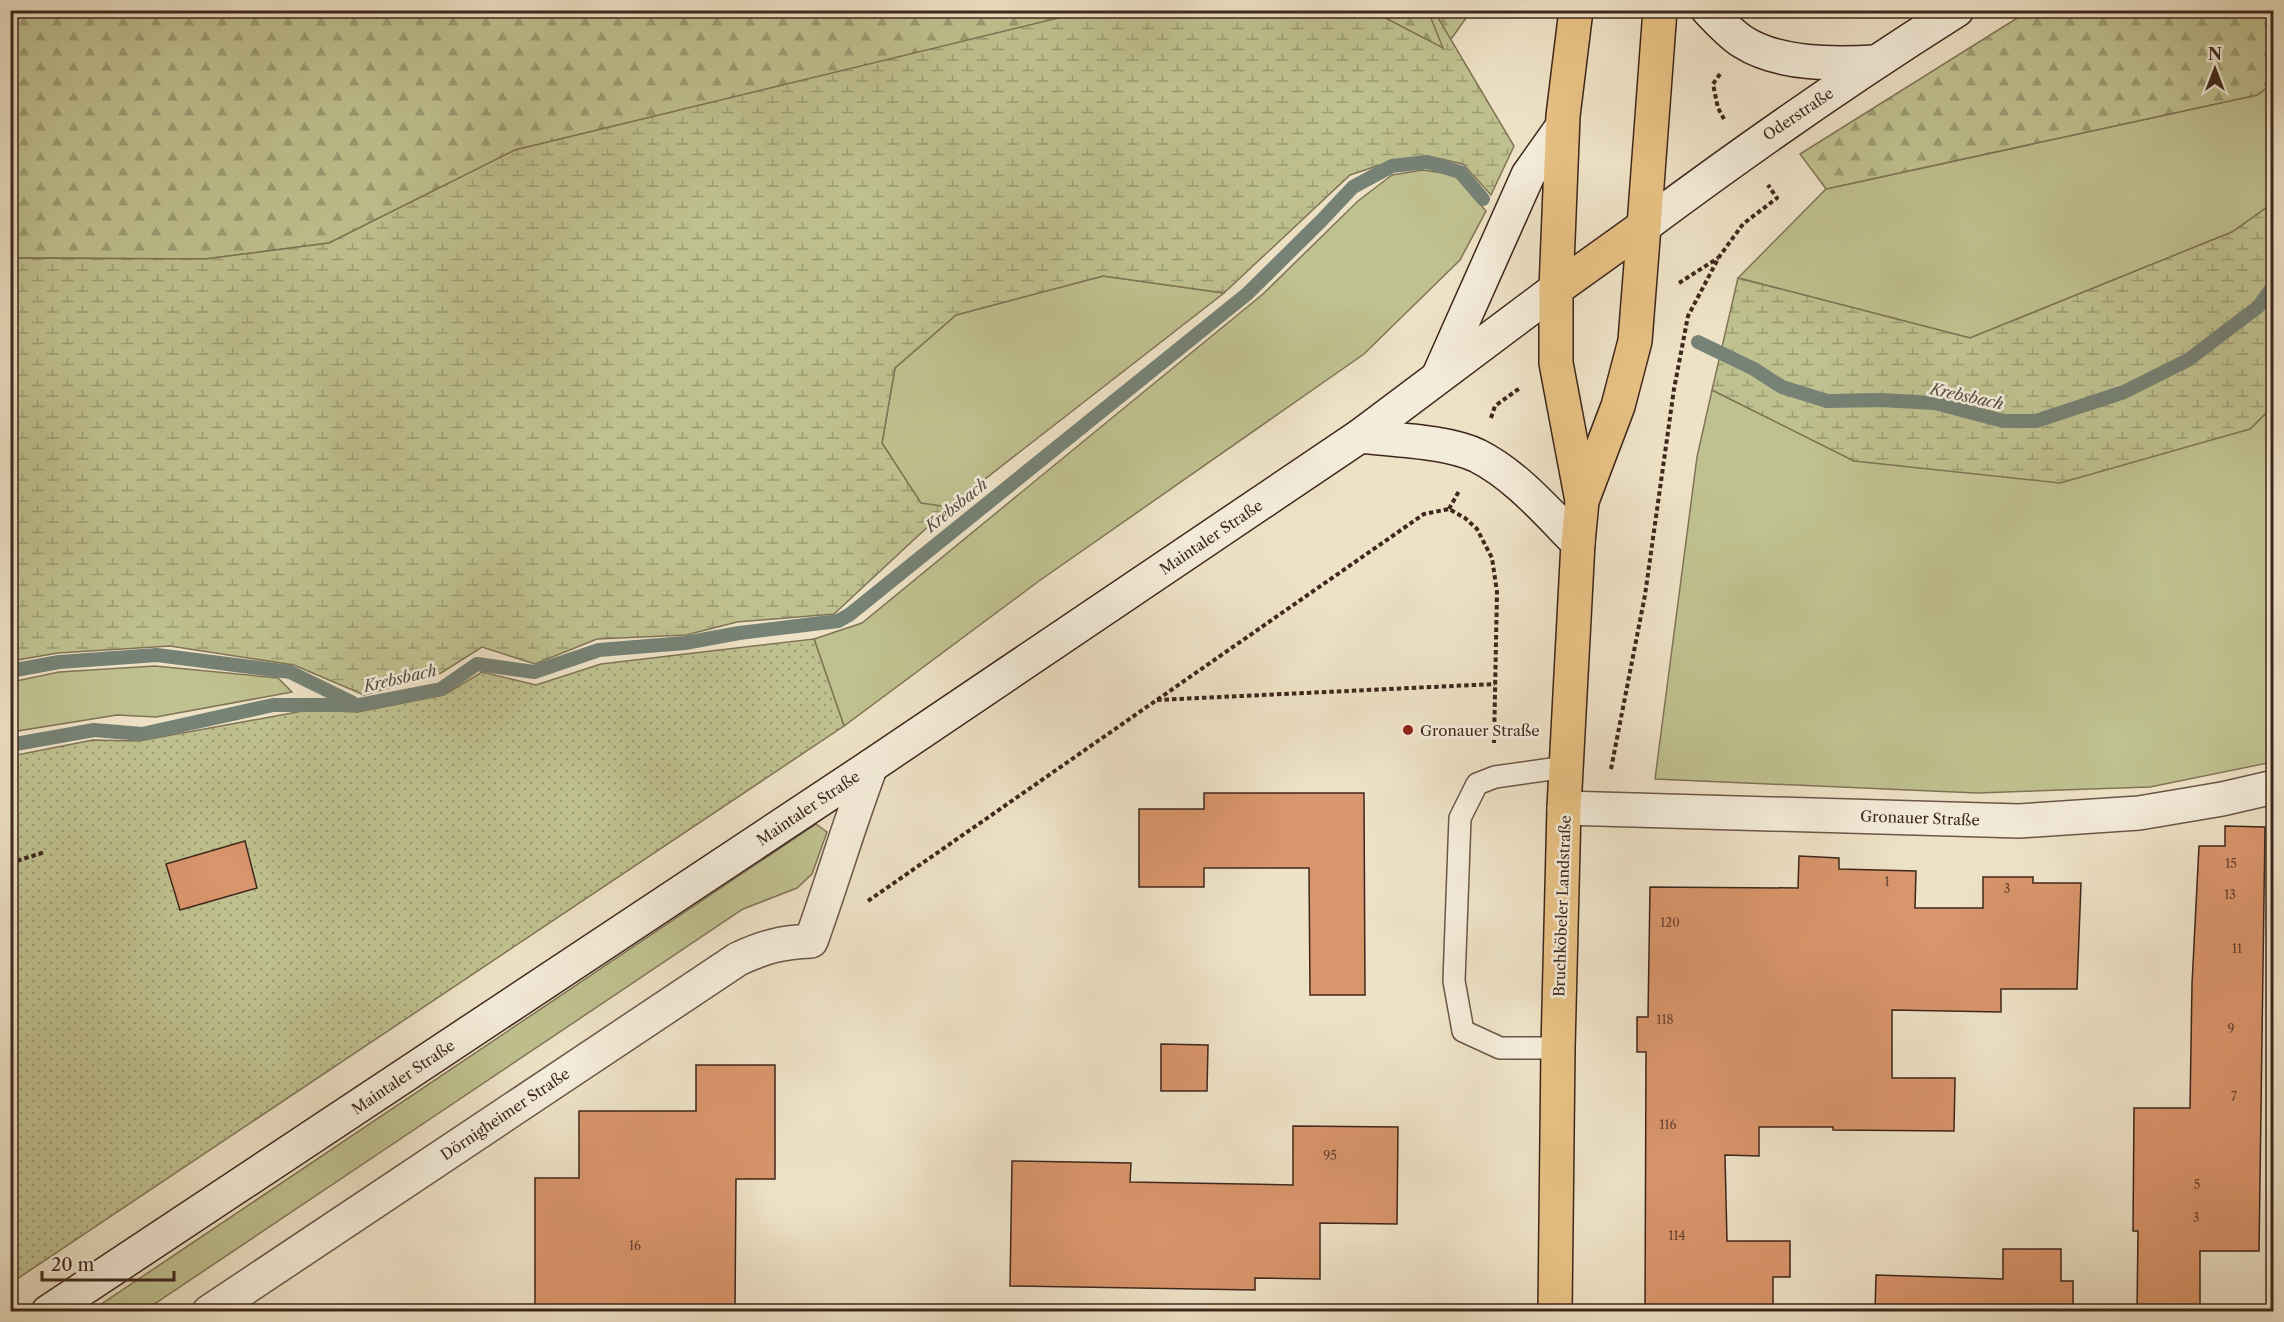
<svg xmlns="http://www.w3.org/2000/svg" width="2284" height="1322" viewBox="0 0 2284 1322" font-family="'Libre Caslon Text',serif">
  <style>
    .grass { fill: #c0c190; stroke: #807456; stroke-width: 1.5 }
    .forest { fill: url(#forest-firs); stroke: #807456; stroke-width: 1.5 }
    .wetland { fill: url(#wetland-marsh); stroke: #807456; stroke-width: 1.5 }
    .garden { fill: url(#garden-dots); stroke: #807456; stroke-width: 1.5 }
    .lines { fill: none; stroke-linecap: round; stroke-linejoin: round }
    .stream { stroke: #768275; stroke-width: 14 }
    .building { fill: #d9956b; stroke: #3f271d; stroke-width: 1.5 }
    .lane-casing { stroke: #6b5647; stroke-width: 24 }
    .street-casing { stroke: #6b5647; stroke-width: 36 }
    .secondary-casing { stroke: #3f271d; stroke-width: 36 }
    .primary-casing { stroke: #3f271d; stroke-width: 36 }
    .highway-casing { stroke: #3f271d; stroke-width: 36 }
    .path { stroke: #3f271d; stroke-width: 4; stroke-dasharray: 4.5 3; stroke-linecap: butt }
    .lane { stroke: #f4ecda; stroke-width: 21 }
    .street { stroke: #f4ecda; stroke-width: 33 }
    .secondary { stroke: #f4ecda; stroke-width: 33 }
    .primary { stroke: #e7c183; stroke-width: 33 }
    .highway { stroke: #e7c183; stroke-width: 33 }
    .poi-dot { fill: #8f2418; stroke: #f4ecda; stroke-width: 2 }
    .labels { text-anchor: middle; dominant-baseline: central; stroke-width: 5; stroke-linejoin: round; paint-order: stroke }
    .number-label { font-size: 12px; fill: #664230 }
    .street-label { font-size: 15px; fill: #3f271d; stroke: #f4ecda }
    .poi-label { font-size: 15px; fill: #3f271d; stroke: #f4ecda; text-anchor: start }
    .water-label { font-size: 16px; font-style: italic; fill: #564d42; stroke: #f4ecda }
  </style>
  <defs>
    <pattern id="forest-firs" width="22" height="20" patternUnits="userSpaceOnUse" patternTransform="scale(1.5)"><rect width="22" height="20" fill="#c0c190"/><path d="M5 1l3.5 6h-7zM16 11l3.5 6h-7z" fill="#9d9d75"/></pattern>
    <pattern id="wetland-marsh" width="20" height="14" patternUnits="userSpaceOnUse" patternTransform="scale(1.5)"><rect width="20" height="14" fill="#c0c190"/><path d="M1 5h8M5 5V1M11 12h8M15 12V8" fill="none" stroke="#9d9d75"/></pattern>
    <pattern id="garden-dots" width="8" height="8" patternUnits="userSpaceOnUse" patternTransform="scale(1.5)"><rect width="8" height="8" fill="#c0c190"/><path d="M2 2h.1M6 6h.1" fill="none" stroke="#9d9d75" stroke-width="1.8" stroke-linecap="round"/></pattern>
  </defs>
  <rect width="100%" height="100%" fill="#eee2c6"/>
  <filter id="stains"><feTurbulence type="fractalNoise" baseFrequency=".00333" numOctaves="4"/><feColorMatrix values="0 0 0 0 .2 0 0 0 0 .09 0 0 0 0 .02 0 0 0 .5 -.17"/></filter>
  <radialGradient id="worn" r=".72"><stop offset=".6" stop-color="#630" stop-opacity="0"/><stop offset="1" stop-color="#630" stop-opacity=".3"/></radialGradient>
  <!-- grass -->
  <g class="grass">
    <polygon points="2273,83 2273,203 2232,232 1970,338 1738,278 1826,189 2257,95"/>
    <polygon points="1423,170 1455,175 1486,211 1460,260 1364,354 1039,581 844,726 814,639 862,623 1263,294 1358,201 1392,175"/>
    <polygon points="1103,276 1224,293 949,507 921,504 882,443 895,368 956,315"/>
    <polygon points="1712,390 1854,461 2250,429 2273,406 2273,762 2150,787 1977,793 1655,779 1697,457"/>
    <polygon points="155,666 278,678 292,692 156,717 117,715 11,732 11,682 59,672"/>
    <polygon points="816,824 827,832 812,874 797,888 743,909 144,1311 91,1311"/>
  </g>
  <!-- forest -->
  <g class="forest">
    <polygon points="2030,10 2273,11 2273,83 2257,95 1826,189 1800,154"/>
    <polygon points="11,11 1091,11 515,150 329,243 205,259 11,258"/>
    <polygon points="1372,11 1471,11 1444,49"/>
  </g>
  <!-- wetland -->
  <g class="wetland">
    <polygon points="1091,10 1372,11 1443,48 1428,11 1434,11 1514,146 1491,195 1463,164 1428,156 1392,161 1350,175 1224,293 1103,276 956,315 895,368 882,443 921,503 949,507 834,614 737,622 686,635 597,639 535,664 482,647 441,673 364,695 294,665 170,646 58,653 11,661 11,258 205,259 329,243 515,150"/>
    <polygon points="2273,203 2273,406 2250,429 2060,483 1854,461 1712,390 1738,278 1970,338 2232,232"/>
  </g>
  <!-- garden -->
  <polygon class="garden" points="814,639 844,726 11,1283 11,756 93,740 139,741 308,710 358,712 444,695 482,672 536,685 601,664"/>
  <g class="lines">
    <!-- stream -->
    <g class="stream">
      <polyline points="1698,342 1754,369 1782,387 1827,401 1880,400 1935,403 2003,421 2036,421 2124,392 2188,360 2258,307 2274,285"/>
      <polyline points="10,671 59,662 157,655 290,672 353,703"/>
      <polyline points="10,745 94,730 142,734 273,705 358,705 441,689 477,664 534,672 599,650 685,643 739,633 838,621 849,615 1247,294 1322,220 1353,187 1392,166 1427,162 1460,172 1483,199"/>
    </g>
  </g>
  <!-- building -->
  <g class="building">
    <polygon points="1204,793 1364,793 1365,995 1310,995 1309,868 1204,868 1204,887 1139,887 1139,809 1204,809"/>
    <polygon points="2225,826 2265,827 2259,1251 2200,1251 2200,1311 2137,1311 2138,1231 2133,1231 2134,1108 2190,1108 2192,984 2199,846 2225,846"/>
    <polygon points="245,841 257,888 180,910 166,864"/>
    <polygon points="1799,856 1839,858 1839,869 1916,871 1915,908 1983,908 1983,877 2033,877 2033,883 2081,883 2077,989 2001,989 2001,1012 1892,1010 1892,1078 1955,1078 1954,1131 1833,1130 1833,1127 1759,1127 1759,1156 1725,1155 1727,1241 1790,1241 1790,1277 1773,1277 1773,1309 1645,1311 1646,1052 1637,1052 1637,1017 1648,1017 1650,887 1798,888"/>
    <polygon points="1161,1044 1208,1045 1207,1091 1161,1091"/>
    <polygon points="696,1065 775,1065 775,1179 736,1179 735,1311 535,1311 535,1178 579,1178 579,1111 696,1111"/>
    <polygon points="1293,1126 1398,1127 1397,1224 1320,1223 1320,1279 1255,1278 1255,1290 1010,1286 1012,1161 1131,1163 1130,1182 1293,1185"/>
    <polygon points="2003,1249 2061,1249 2061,1281 2073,1281 2073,1311 1875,1311 1876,1275 2003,1279"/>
  </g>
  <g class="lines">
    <defs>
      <polyline id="lane" points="1558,1048 1500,1048 1463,1031 1454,981 1460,818 1477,784 1495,777 1566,767"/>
      <g id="street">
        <polyline points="1564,808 2019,821 2139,813 2222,799 2274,787"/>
        <path d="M209,1312L738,959C764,947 782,942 811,941C832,883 849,824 871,766"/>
      </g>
      <g id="secondary">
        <path d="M1708,10C1719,21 1730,34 1743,42C1779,65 1834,64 1875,62"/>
        <path d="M1644,226C1746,150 1849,78 1957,10"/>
        <polyline points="1438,377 1528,175 1562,127"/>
        <path d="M1360,436C1394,440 1447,441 1478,456C1517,476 1547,512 1578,543"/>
        <polyline points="48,1312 871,766 1360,436 1556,289"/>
      </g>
      <g id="primary">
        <polyline points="1582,501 1556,363 1556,289 1644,226"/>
        <polyline points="1555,1312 1558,1048 1564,808 1578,543 1582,501 1618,406 1635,341 1644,226"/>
      </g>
      <g id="highway">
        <polyline points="1644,226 1660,10"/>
        <polyline points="1556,289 1563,116 1576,10"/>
      </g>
    </defs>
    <!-- lane casing -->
    <use href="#lane" class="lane-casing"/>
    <!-- street casing -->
    <use href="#street" class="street-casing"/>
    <!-- secondary casing -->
    <use href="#secondary" class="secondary-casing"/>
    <!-- primary casing -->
    <use href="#primary" class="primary-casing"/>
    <!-- highway casing -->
    <use href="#highway" class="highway-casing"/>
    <!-- path -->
    <g class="path">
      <polyline points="1720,74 1713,84 1718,108 1724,119"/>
      <polyline points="1679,283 1718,258"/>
      <polyline points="1491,418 1495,406 1520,388"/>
      <polyline points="1449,509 1459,491"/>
      <polyline points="1157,700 1495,684"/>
      <polyline points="1611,769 1645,595 1674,389 1688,316 1719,257 1743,224 1777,198 1768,185"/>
      <polyline points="10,863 45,852"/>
      <polyline points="868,901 1424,514 1449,509 1465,518 1477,529 1492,558 1497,592 1494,743"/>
      <polyline points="160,1312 170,1305"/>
    </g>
    <!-- lane -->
    <use href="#lane" class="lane"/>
    <!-- street -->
    <use href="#street" class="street"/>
    <!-- secondary -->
    <use href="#secondary" class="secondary"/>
    <!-- primary -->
    <use href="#primary" class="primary"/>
    <!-- highway -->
    <use href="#highway" class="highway"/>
  </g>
  <!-- markers -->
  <circle class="poi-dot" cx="1408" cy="730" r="6"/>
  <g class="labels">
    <!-- number labels -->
    <g class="number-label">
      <text x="2231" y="863">15</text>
      <text x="1887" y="881">1</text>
      <text x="2007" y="888">3</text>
      <text x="2230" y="894">13</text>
      <text x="1670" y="922">120</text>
      <text x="2237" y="948">11</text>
      <text x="1665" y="1019">118</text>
      <text x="2231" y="1028">9</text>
      <text x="2234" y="1096">7</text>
      <text x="1668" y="1124">116</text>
      <text x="1330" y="1155">95</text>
      <text x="2197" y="1184">5</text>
      <text x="2196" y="1217">3</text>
      <text x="1677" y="1235">114</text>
      <text x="635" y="1245">16</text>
    </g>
    <!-- street labels -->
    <g class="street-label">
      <text transform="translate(1798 114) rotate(-34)">Oderstraße</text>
      <text transform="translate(1211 537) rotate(-34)">Maintaler Straße</text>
      <text transform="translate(808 808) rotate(-34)">Maintaler Straße</text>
      <text transform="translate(1920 818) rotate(2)">Gronauer Straße</text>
      <text transform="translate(1562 906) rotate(-88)">Bruchköbeler Landstraße</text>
      <text transform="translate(403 1077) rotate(-34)">Maintaler Straße</text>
      <text transform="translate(505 1114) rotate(-34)">Dörnigheimer Straße</text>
    </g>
    <!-- poi labels -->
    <g class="poi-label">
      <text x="1420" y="730">Gronauer Straße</text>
    </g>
    <!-- water labels -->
    <g class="water-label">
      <text transform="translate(1967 396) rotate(12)">Krebsbach</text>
      <text transform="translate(956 505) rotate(-39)">Krebsbach</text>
      <text transform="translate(400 678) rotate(-13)">Krebsbach</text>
    </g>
  </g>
  <!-- margin -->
  <rect width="2284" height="1322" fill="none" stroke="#eee2c6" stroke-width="36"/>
  <rect x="12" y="12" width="2260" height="1298" fill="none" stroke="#3f271d" stroke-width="3"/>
  <rect x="18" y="18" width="2248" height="1286" fill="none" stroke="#3f271d" stroke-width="1.5"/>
  <!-- north arrow -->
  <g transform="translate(2215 69)" stroke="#f4ecda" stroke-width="4.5" paint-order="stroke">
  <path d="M0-4.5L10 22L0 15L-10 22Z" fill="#3f271d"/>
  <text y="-9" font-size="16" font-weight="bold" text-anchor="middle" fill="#3f271d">N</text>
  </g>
  <!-- scale -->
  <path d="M42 1271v9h132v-9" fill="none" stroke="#3f271d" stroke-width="3"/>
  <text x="51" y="1271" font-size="18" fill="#3f271d" stroke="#f4ecda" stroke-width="4.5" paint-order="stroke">20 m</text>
  <rect width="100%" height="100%" filter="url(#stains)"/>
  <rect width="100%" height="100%" fill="url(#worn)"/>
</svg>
